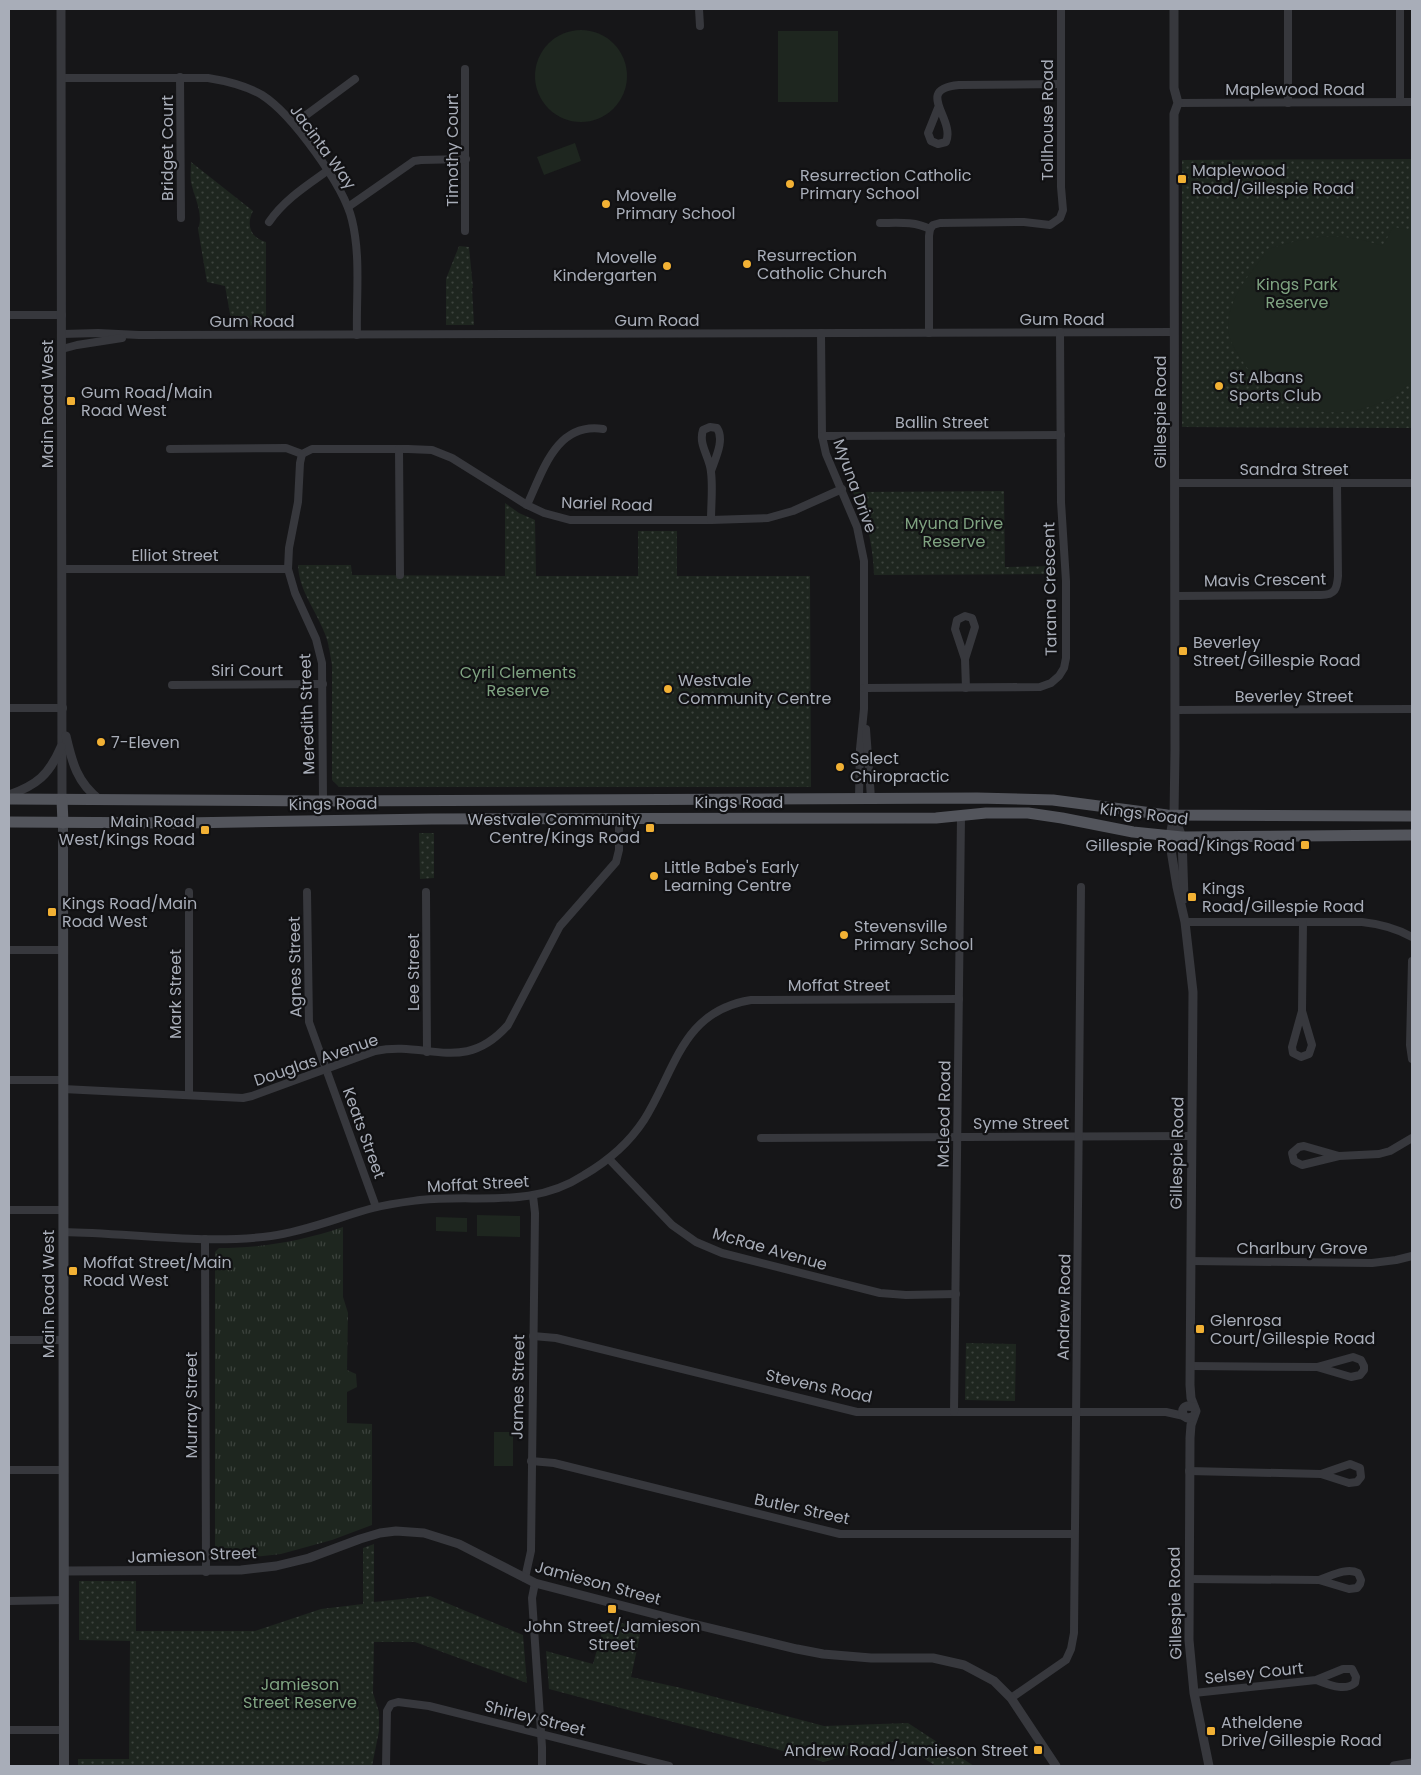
<svg xmlns="http://www.w3.org/2000/svg" width="1421" height="1775" viewBox="0 0 1421 1775" font-family="Poppins,sans-serif">
  <style>
    .grass { fill: url(#grass-tufts) }
    .park { fill: url(#park-dots) }
    .pitch { fill: #1e261f }
    .lines { fill: none; stroke-linecap: round; stroke-linejoin: round }
    .minor { stroke: #37383d; stroke-width: 8 }
    .tertiary { stroke: #37383d; stroke-width: 9 }
    .secondary { stroke: #45474d; stroke-width: 10 }
    .primary { stroke: #53555c; stroke-width: 11 }
    .poi-dot { fill: #f2b134; stroke: #111113; stroke-width: 2 }
    .labels { text-anchor: middle; dominant-baseline: central; stroke-width: 4.5; stroke-linejoin: round; paint-order: stroke }
    .street-label { font-size: 16px; fill: #a8adb8; stroke: #111113 }
    .poi-label { font-size: 16px; fill: #a8adb8; stroke: #111113; text-anchor: start }
    .park-label { font-size: 16px; fill: #7fa381; stroke: #111113 }
  </style>
  <defs>
    <pattern id="grass-tufts" width="24" height="20" patternUnits="userSpaceOnUse" patternTransform="scale(1.25)"><rect width="24" height="20" fill="#1e261f"/><path d="M3 7l-1-3M5 7V3M7 7l1-3M15 17l-1-3M17 17v-4M19 17l1-3" fill="none" stroke="#3c433d"/></pattern>
    <pattern id="park-dots" width="8" height="8" patternUnits="userSpaceOnUse" patternTransform="scale(1.25)"><rect width="8" height="8" fill="#1e261f"/><path d="M2 2h.1M6 6h.1" fill="none" stroke="#3c433d" stroke-width="1.8" stroke-linecap="round"/></pattern>
  </defs>
  <rect width="100%" height="100%" fill="#161618"/>
  <!-- grass -->
  <path class="grass" d="M343,1227V1297L348,1313L347,1370L356,1374L357,1387L347,1392V1423L372,1424V1525L332,1540L281,1554L217,1561L215,1560V1252L219,1248C262,1248 302,1241 343,1227Z"/>
  <!-- park -->
  <g class="park">
    <polygon points="1412,159 1412,428 1182,427 1182,160"/>
    <path d="M191,162L253,211C246,224 250,238 266,242V326L232,325L225,286L207,282L198,229C204,214 194,197 191,182C190,176 191,169 191,162Z"/>
    <polygon points="459,246 469,247 473,288 472,288 474,325 446,325 446,279"/>
    <path d="M1004,491L1005,567L1055,566L1056,574L874,575C873,545 867,518 853,492Z"/>
    <path d="M505,503L519,513L535,520L536,576H638V531H677V576H810L811,787H339L332,780V665C330,654 329,644 325,634C316,610 299,591 298,565H351L352,575L505,576Z"/>
    <polygon points="419,833 434,833 434,878 420,879"/>
    <polygon points="966,1343 1016,1344 1015,1401 965,1400"/>
    <polygon points="374,1544 374,1602 430,1596 523,1635 527,1683 415,1642 374,1642 373,1693 379,1712 379,1731 372,1766 78,1766 78,1759 129,1759 130,1641 79,1640 79,1581 136,1581 136,1631 255,1631 321,1609 363,1604 363,1548"/>
    <polygon points="605,1621 642,1626 631,1677 681,1688 824,1726 908,1723 974,1766 936,1766 896,1741 824,1762 549,1689 546,1651 593,1664"/>
  </g>
  <!-- pitch -->
  <g class="pitch">
    <circle cx="581" cy="76" r="46"/>
    <rect x="778" y="31" width="60" height="71"/>
    <polygon points="575,143 581,161 544,175 537,157"/>
    <path d="M1393,227L1412,230V381C1375,420 1303,423 1262,387C1255,382 1251,373 1246,366C1237,353 1228,342 1228,325C1229,298 1249,275 1264,255L1265,250C1310,236 1337,230 1383,246Z"/>
    <polygon points="477,1215 520,1216 520,1237 477,1236"/>
    <polygon points="436,1217 467,1218 467,1232 436,1231"/>
    <rect x="494" y="1432" width="19" height="34"/>
  </g>
  <g class="lines">
    <!-- minor -->
    <g class="minor">
      <polyline points="699,9 700,26"/>
      <polyline points="1288,9 1288,103"/>
      <polyline points="1400,9 1400,102"/>
      <polyline points="465,69 465,231"/>
      <polyline points="180,77 181,218"/>
      <path d="M61,78H208C227,81 245,85 262,95C292,114 344,186 352,220C361,257 356,297 357,335"/>
      <polyline points="1178,103 1412,102"/>
      <path d="M938,108L928,133L931,141L938,144L946,142C956,119 913,89 959,85L1061,84"/>
      <polyline points="294,124 355,79"/>
      <polyline points="348,207 414,161 421,160 466,159"/>
      <path d="M269,222C284,200 306,186 327,171"/>
      <path d="M880,223C897,223 914,221 930,229L933,225L940,223L1024,222L1050,225L1060,218L1063,210L1061,187V9"/>
      <polyline points="9,315 62,315"/>
      <polyline points="821,333 822,436 826,454 857,527 864,561 864,709 860,749 859,798"/>
      <polyline points="929,333 929,236 930,229"/>
      <polyline points="62,334 98,333 139,335 1174,332"/>
      <polyline points="62,349 77,345 122,338"/>
      <polyline points="822,436 1061,435"/>
      <polyline points="170,449 286,448 302,454 312,449 408,449 432,450 452,458 527,505 544,513 570,520 711,520 768,518 793,511 842,489"/>
      <polyline points="399,449 400,575"/>
      <polyline points="302,454 300,463 298,502 289,548 288,569 295,593 316,639 322,663 323,801"/>
      <polyline points="1175,483 1412,483"/>
      <path d="M527,505C543,471 556,422 603,429"/>
      <path d="M711,520C711,504 713,488 711,472C710,457 698,445 703,430L710,427L717,428C725,440 715,459 711,471"/>
      <polyline points="62,569 288,569"/>
      <path d="M1175,596L1321,595C1335,595 1337,589 1338,576L1337,483"/>
      <polyline points="965,659 955,629 957,620 965,616 972,618 975,627 965,659 966,688"/>
      <polyline points="172,685 323,684"/>
      <polyline points="864,688 1040,687 1051,683 1059,676 1064,668 1066,658 1066,581 1061,502 1060,332"/>
      <polyline points="9,708 63,708"/>
      <polyline points="1175,710 1412,709"/>
      <polyline points="866,729 871,798"/>
      <polyline points="189,892 189,1095"/>
      <polyline points="307,892 309,1022 376,1207"/>
      <polyline points="426,892 427,1052"/>
      <path d="M1185,922H1362C1381,924 1396,928 1412,937"/>
      <polyline points="9,950 62,950"/>
      <polyline points="1412,961 1410,1045 1412,1059"/>
      <polyline points="1302,1011 1292,1047 1293,1053 1301,1057 1309,1054 1312,1045 1302,1011 1303,922"/>
      <polyline points="9,1080 63,1080"/>
      <path d="M63,1089L243,1098L252,1096L375,1051C427,1040 464,1075 508,1025L560,926L616,862L619,850V819"/>
      <polyline points="761,1138 1192,1136"/>
      <polyline points="1339,1156 1304,1146 1299,1147 1292,1153 1294,1161 1302,1165 1339,1156 1379,1154 1390,1151 1412,1138"/>
      <polyline points="609,1159 672,1225 696,1242 722,1253 880,1293 906,1295 956,1294"/>
      <polyline points="9,1210 63,1210"/>
      <path d="M63,1232C131,1233 204,1245 271,1236C307,1231 339,1217 373,1208C388,1204 405,1202 420,1200C478,1194 532,1209 584,1175C608,1161 629,1143 644,1120C676,1069 682,1011 751,1000L959,999"/>
      <polyline points="205,1239 206,1572"/>
      <polyline points="1191,1261 1372,1263 1396,1260 1412,1256"/>
      <polyline points="533,1336 556,1338 857,1412 1166,1412 1184,1416"/>
      <polyline points="9,1340 63,1340"/>
      <polyline points="1191,1366 1317,1367 1351,1377 1360,1375 1364,1370 1364,1366 1361,1360 1353,1357 1317,1367"/>
      <polyline points="954,1412 961,816"/>
      <polyline points="531,1461 554,1463 840,1534 1074,1534"/>
      <polyline points="9,1470 63,1470"/>
      <polyline points="1189,1471 1321,1474 1349,1483 1357,1482 1361,1477 1360,1468 1350,1464 1321,1474"/>
      <polyline points="525,1578 531,1551 535,1213 533,1196"/>
      <path d="M1189,1579L1319,1580L1349,1589L1357,1588L1360,1584L1361,1580L1358,1573C1347,1567 1331,1576 1319,1580"/>
      <polyline points="535,1583 532,1598 542,1747 542,1766"/>
      <polyline points="9,1601 64,1600"/>
      <path d="M1194,1693L1316,1680L1343,1669H1352L1356,1677L1355,1683C1344,1692 1328,1684 1316,1680"/>
      <polyline points="1011,1698 1066,1660 1071,1649 1074,1633 1081,887"/>
      <polyline points="9,1730 64,1730"/>
      <polyline points="386,1766 387,1711 391,1704 398,1702 429,1706 669,1766"/>
    </g>
    <!-- tertiary -->
    <g class="tertiary">
      <polyline points="61,9 62,800"/>
      <polyline points="1174,9 1174,88 1178,103 1174,114 1174,123 1175,750 1174,816 1170,836 1171,850 1177,887 1185,922 1193,992 1190,1385 1191,1398 1196,1411 1191,1425 1190,1438 1189,1640 1194,1693 1209,1766"/>
      <path d="M66,736C72,762 77,783 100,800"/>
      <path d="M9,795C37,785 49,775 61,747"/>
      <polyline points="1174,816 1182,837 1184,899"/>
      <path d="M1193,1417L1187,1418C1181,1415 1181,1408 1187,1406L1194,1407"/>
      <polyline points="65,1571 241,1570 276,1566 309,1558 360,1539 380,1533 396,1531 424,1533 459,1544 535,1583 689,1623 797,1649 823,1654 871,1658 933,1658 964,1665 994,1681 1011,1698 1056,1766"/>
      <polyline points="1394,1766 1412,1763"/>
    </g>
    <!-- secondary -->
    <polyline class="secondary" points="63,823 64,1766"/>
    <!-- primary -->
    <g class="primary">
      <polyline points="9,799 323,801 977,798 1053,800 1167,815 1412,816"/>
      <polyline points="62,800 63,823"/>
      <polyline points="9,822 183,823 432,819 936,818 986,813 1028,813 1062,818 1133,832 1182,837 1412,835"/>
    </g>
  </g>
  <!-- markers -->
  <g class="poi-dot">
    <rect x="1177" y="174" width="10" height="10" rx="2.5"/>
    <circle cx="790" cy="184" r="5"/>
    <circle cx="606" cy="204" r="5"/>
    <circle cx="747" cy="264" r="5"/>
    <circle cx="667" cy="266" r="5"/>
    <circle cx="1219" cy="386" r="5"/>
    <rect x="66" y="396" width="10" height="10" rx="2.5"/>
    <rect x="1178" y="646" width="10" height="10" rx="2.5"/>
    <circle cx="668" cy="689" r="5"/>
    <circle cx="101" cy="742" r="5"/>
    <circle cx="840" cy="767" r="5"/>
    <rect x="645" y="823" width="10" height="10" rx="2.5"/>
    <rect x="200" y="825" width="10" height="10" rx="2.5"/>
    <rect x="1300" y="840" width="10" height="10" rx="2.5"/>
    <circle cx="654" cy="876" r="5"/>
    <rect x="1187" y="892" width="10" height="10" rx="2.5"/>
    <rect x="47" y="907" width="10" height="10" rx="2.5"/>
    <circle cx="844" cy="935" r="5"/>
    <rect x="68" y="1266" width="10" height="10" rx="2.5"/>
    <rect x="1195" y="1324" width="10" height="10" rx="2.5"/>
    <rect x="607" y="1604" width="10" height="10" rx="2.5"/>
    <rect x="1206" y="1726" width="10" height="10" rx="2.5"/>
    <rect x="1033" y="1745" width="10" height="10" rx="2.5"/>
  </g>
  <g class="labels">
    <!-- street labels -->
    <g class="street-label">
      <text x="1295" y="89">Maplewood Road</text>
      <text transform="translate(1047 120) rotate(-90)">Tollhouse Road</text>
      <text transform="translate(323 147) rotate(54)">Jacinta Way</text>
      <text transform="translate(167 148) rotate(-90)">Bridget Court</text>
      <text transform="translate(452 150) rotate(-90)">Timothy Court</text>
      <text x="1062" y="319">Gum Road</text>
      <text x="657" y="320">Gum Road</text>
      <text x="252" y="321">Gum Road</text>
      <text transform="translate(47 404) rotate(-90)">Main Road West</text>
      <text transform="translate(1160 412) rotate(-90)">Gillespie Road</text>
      <text x="942" y="422">Ballin Street</text>
      <text x="1294" y="469">Sandra Street</text>
      <text transform="translate(855 486) rotate(70)">Myuna Drive</text>
      <text transform="translate(607 504) rotate(2)">Nariel Road</text>
      <text x="175" y="555">Elliot Street</text>
      <text transform="translate(1265 580) rotate(-1)">Mavis Crescent</text>
      <text transform="translate(1050 589) rotate(-91)">Tarana Crescent</text>
      <text x="247" y="670">Siri Court</text>
      <text x="1294" y="696">Beverley Street</text>
      <text transform="translate(307 714) rotate(-92)">Meredith Street</text>
      <text x="739" y="802">Kings Road</text>
      <text transform="translate(333 804) rotate(-1)">Kings Road</text>
      <text transform="translate(1144 814) rotate(7)">Kings Road</text>
      <text transform="translate(295 967) rotate(-91)">Agnes Street</text>
      <text transform="translate(413 972) rotate(-90)">Lee Street</text>
      <text x="839" y="985">Moffat Street</text>
      <text transform="translate(175 994) rotate(-90)">Mark Street</text>
      <text transform="translate(316 1060) rotate(-19)">Douglas Avenue</text>
      <text transform="translate(944 1114) rotate(-89)">McLeod Road</text>
      <text x="1021" y="1123">Syme Street</text>
      <text transform="translate(364 1133) rotate(70)">Keats Street</text>
      <text transform="translate(1177 1153) rotate(-89)">Gillespie Road</text>
      <text transform="translate(478 1184) rotate(-3)">Moffat Street</text>
      <text x="1302" y="1248">Charlbury Grove</text>
      <text transform="translate(770 1249) rotate(16)">McRae Avenue</text>
      <text transform="translate(48 1294) rotate(-90)">Main Road West</text>
      <text transform="translate(1064 1307) rotate(-89)">Andrew Road</text>
      <text transform="translate(819 1386) rotate(12)">Stevens Road</text>
      <text transform="translate(518 1387) rotate(-89)">James Street</text>
      <text transform="translate(191 1405) rotate(-90)">Murray Street</text>
      <text transform="translate(802 1509) rotate(12)">Butler Street</text>
      <text transform="translate(192 1555) rotate(-2)">Jamieson Street</text>
      <text transform="translate(598 1583) rotate(15)">Jamieson Street</text>
      <text transform="translate(1175 1603) rotate(-91)">Gillespie Road</text>
      <text transform="translate(1254 1673) rotate(-6)">Selsey Court</text>
      <text transform="translate(535 1718) rotate(14)">Shirley Street</text>
    </g>
    <!-- poi labels -->
    <g class="poi-label">
      <text x="1192" y="170">Maplewood<tspan x="1192" dy="18">Road/Gillespie Road</tspan></text>
      <text x="800" y="175">Resurrection Catholic<tspan x="800" dy="18">Primary School</tspan></text>
      <text x="616" y="195">Movelle<tspan x="616" dy="18">Primary School</tspan></text>
      <text x="757" y="255">Resurrection<tspan x="757" dy="18">Catholic Church</tspan></text>
      <text x="657" y="257" text-anchor="end">Movelle<tspan x="657" dy="18">Kindergarten</tspan></text>
      <text x="1229" y="377">St Albans<tspan x="1229" dy="18">Sports Club</tspan></text>
      <text x="81" y="392">Gum Road/Main<tspan x="81" dy="18">Road West</tspan></text>
      <text x="1193" y="642">Beverley<tspan x="1193" dy="18">Street/Gillespie Road</tspan></text>
      <text x="678" y="680">Westvale<tspan x="678" dy="18">Community Centre</tspan></text>
      <text x="111" y="742">7-Eleven</text>
      <text x="850" y="758">Select<tspan x="850" dy="18">Chiropractic</tspan></text>
      <text x="640" y="819" text-anchor="end">Westvale Community<tspan x="640" dy="18">Centre/Kings Road</tspan></text>
      <text x="195" y="821" text-anchor="end">Main Road<tspan x="195" dy="18">West/Kings Road</tspan></text>
      <text x="1295" y="845" text-anchor="end">Gillespie Road/Kings Road</text>
      <text x="664" y="867">Little Babe's Early<tspan x="664" dy="18">Learning Centre</tspan></text>
      <text x="1202" y="888">Kings<tspan x="1202" dy="18">Road/Gillespie Road</tspan></text>
      <text x="62" y="903">Kings Road/Main<tspan x="62" dy="18">Road West</tspan></text>
      <text x="854" y="926">Stevensville<tspan x="854" dy="18">Primary School</tspan></text>
      <text x="83" y="1262">Moffat Street/Main<tspan x="83" dy="18">Road West</tspan></text>
      <text x="1210" y="1320">Glenrosa<tspan x="1210" dy="18">Court/Gillespie Road</tspan></text>
      <text x="612" y="1626" text-anchor="middle">John Street/Jamieson<tspan x="612" dy="18">Street</tspan></text>
      <text x="1221" y="1722">Atheldene<tspan x="1221" dy="18">Drive/Gillespie Road</tspan></text>
      <text x="1028" y="1750" text-anchor="end">Andrew Road/Jamieson Street</text>
    </g>
    <!-- park labels -->
    <g class="park-label">
      <text x="1297" y="284">Kings Park<tspan x="1297" dy="18">Reserve</tspan></text>
      <text x="954" y="523">Myuna Drive<tspan x="954" dy="18">Reserve</tspan></text>
      <text x="518" y="672">Cyril Clements<tspan x="518" dy="18">Reserve</tspan></text>
      <text x="300" y="1684">Jamieson<tspan x="300" dy="18">Street Reserve</tspan></text>
    </g>
  </g>
  <!-- border -->
  <rect width="1421" height="1775" fill="none" stroke="#a8adb8" stroke-width="20"/>
</svg>
